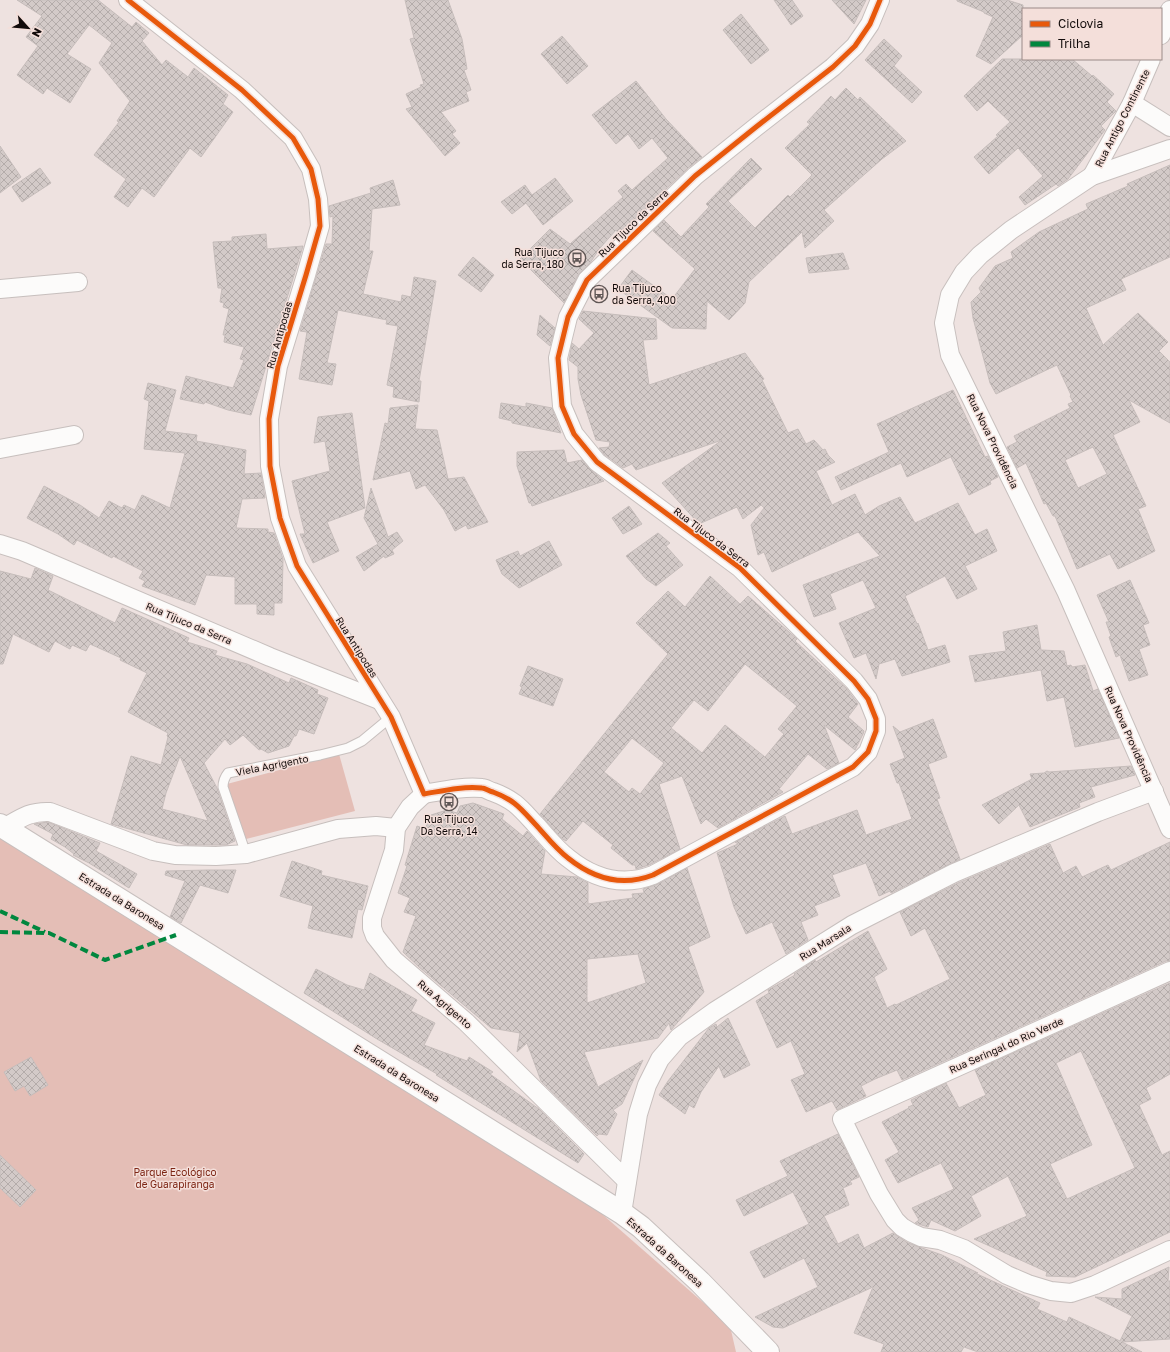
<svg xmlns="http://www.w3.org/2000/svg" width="1170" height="1352" viewBox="0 0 1170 1352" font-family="'Golos Text',sans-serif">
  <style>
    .green { fill: #e4beb6 }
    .building { fill: url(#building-cross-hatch); stroke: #c6bdbb; fill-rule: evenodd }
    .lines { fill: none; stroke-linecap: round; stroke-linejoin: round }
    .lane-casing { stroke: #c7bfbd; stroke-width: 11 }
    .street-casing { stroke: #c7bfbd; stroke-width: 20 }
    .secondary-casing { stroke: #c7bfbd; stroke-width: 24 }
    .lane { stroke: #fcfbfa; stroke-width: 9 }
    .street { stroke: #fcfbfa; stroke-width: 18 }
    .secondary { stroke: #fcfbfa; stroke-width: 22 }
    .quiet { stroke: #00873e; stroke-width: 4; stroke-dasharray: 8 4; stroke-linecap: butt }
    .cycleway-casing { stroke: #f4dfda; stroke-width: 8 }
    .cycleway { stroke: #e8590c; stroke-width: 5 }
    .labels { text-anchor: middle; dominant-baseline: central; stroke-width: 3; stroke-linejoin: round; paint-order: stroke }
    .street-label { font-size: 10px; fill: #120b0a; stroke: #f4dfda }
    .poi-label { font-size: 10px; fill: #120b0a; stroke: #f4dfda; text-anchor: end }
    .park-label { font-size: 10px; fill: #7d2615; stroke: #f4dfda }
  </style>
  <defs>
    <pattern id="building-cross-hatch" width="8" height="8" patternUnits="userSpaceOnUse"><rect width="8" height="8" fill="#d3cac8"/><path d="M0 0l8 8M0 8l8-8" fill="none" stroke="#b4acaa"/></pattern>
  </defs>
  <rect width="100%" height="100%" fill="#eee2e0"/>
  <!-- green -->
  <g class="green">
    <polygon points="339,754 355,811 242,840 227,784"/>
    <polygon points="0,831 578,1193 730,1326 736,1352 0,1352"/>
  </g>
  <!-- building -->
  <g class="building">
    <polygon points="17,0 98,0 132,27 136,22 149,33 142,41 162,65 166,60 188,77 194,68 228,95 223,104 233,112 201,157 190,148 154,197 142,188 128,207 114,197 126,179 94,155 119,122 117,121 130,101 99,63 112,43 89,25 67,54 91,69 70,103 47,88 43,94 17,75 38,46 26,37 42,16"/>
    <polygon points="405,0 448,0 462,39 467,69 464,70 471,90 466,92 469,101 441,112 456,131 452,134 460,143 445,156 406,109 412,107 406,94 421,87 420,85 424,84 410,39 414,38"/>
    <polygon points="774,0 792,0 803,16 791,25"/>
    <polygon points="832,0 866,0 854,24"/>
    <polygon points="957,0 1007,0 1023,5 1023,35 991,64 976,56 993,17 984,13 984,12 957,1"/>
    <polygon points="741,14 769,50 751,64 723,30"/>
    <polygon points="562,36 588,66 567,84 541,54"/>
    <polygon points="884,39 902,56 894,66 922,92 912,103 865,60"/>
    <polygon points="1002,59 1072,59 1092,76 1093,75 1114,94 1107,102 1116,111 1101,126 1105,130 1068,179 1058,186 1056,184 1025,205 1019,197 1043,176 1018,148 989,174 974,157 998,136 996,135 1010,122 988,101 977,111 964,96"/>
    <polygon points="636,81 666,119 702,157 688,168 619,234 616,230 600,248 590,263 578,275 564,303 520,259 550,229 570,244 623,197 618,191 626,184 632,190 668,158 652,138 639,149 628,134 616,144 592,115"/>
    <polygon points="846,88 858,100 860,97 906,141 882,159 824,210 834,221 805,248 802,232 749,282 745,303 729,320 707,301 706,329 672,328 618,289 632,270 672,299 695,269 653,231 664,220 681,237 709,207 706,204 751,158 762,169 728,201 755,228 788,195 790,197 812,175 785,148 810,124 807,122 831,96 835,100"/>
    <polygon points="0,146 21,177 0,193"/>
    <path d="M1170,165V257L1121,279L1126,290L1086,308L1103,345L1138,313L1168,342L1159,351L1170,362V423L1129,400L1140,422L1113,435L1146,506L1138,509L1155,551L1118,569L1110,554L1077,569L1055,516H1053L1046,503L1044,504L1026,463L1017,468L1007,447L1017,442L1014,436L1070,408L1068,404L1073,402L1070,396L1071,395L1057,365L996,394L990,383L973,318L971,302L981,292L979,288L995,266L1013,258L1011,252L1039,232L1088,209L1086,204L1128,186L1127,184ZM1093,447L1107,474L1078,488L1065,460Z"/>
    <polygon points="40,168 51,183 22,202 12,187"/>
    <polygon points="555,178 573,201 543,225 526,203 512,214 501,202 525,185 532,195"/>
    <polygon points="393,180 400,205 372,209 369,251 373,251 363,294 401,302 402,295 411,297 414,277 436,281 419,381 421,381 419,402 393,397 394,387 387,385 398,326 386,324 387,320 338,310 327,363 336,364 332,385 299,379 307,332 300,331 326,244 332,244 333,216 330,217 329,206 371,193 370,188"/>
    <polygon points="266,234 267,249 303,246 251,415 228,410 205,402 204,404 180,399 186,376 233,388 244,360 240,359 244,347 224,342 225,335 223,335 229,309 223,307 224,303 220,302 222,288 218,288 213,242 232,241 232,237"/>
    <polygon points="843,253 849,269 809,273 806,258"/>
    <polygon points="473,257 494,275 481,292 458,275"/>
    <polygon points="583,311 656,319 657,339 643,340 649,385 745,353 764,379 762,380 788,433 798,429 806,444 814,440 823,450 825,449 828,455 835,462 816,471 832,505 855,494 865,515 879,506 900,497 915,523 958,503 975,535 987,529 997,551 965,566 977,589 957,599 945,576 905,596 917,624 918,623 928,650 945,645 950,662 902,676 895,659 879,664 876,679 866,653 854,658 839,623 876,608 863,580 830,594 836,609 814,617 803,585 880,556 858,532 772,572 764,552 758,555 751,525 764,508 761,505 743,519 737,507 699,524 662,483 722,440 636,470 632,464 623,468 604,454 599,448 609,447 610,442 596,440 581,395 578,379 578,367 569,360 572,343 579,349 594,333 579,319"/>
    <polygon points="540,315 555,328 550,346 537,335"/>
    <polygon points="148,383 176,390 165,431 197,435 196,441 246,450 244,474 261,473 265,498 242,499 236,528 268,529 268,532 274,533 283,559 282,603 274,603 274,615 257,614 257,604 235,604 235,577 206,575 195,605 142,586 145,581 139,578 143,571 113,556 112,558 77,540 74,545 58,534 27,518 44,486 80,505 99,518 109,501 122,508 124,505 135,510 142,495 170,508 185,453 144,449 149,401 144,399"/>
    <polygon points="953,390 985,457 988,456 998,477 990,481 991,484 969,495 951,457 907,477 901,463 841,490 835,477 889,452 877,424"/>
    <polygon points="501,403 526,407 526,403 552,408 561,433 512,423 512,421 499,418"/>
    <polygon points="418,405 415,429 437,430 448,479 464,477 488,522 468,529 466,525 455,531 444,510 425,485 416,489 410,471 373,480 385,423 388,424 390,408"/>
    <polygon points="352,413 365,508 327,522 339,551 313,563 300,534 305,534 292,481 330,471 325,441 314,443 318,417"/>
    <polygon points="564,450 567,463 582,460 591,470 604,481 532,506 531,503 529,503 517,466 517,452"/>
    <polygon points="371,488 388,537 397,532 403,541 392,550 394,554 385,558 384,556 364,571 356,557 378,544 364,518"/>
    <polygon points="629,506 642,524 623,534 612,518"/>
    <polygon points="658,533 670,543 666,546 683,565 656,586 646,579 626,556"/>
    <polygon points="549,541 562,565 519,588 502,574 496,560 518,551 520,556"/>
    <path d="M35,568L53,576L48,590L115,623L122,608L189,638L187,642L217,651L215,655L247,664L289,683L291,678L318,690L317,694L328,698L314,734L299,729L296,736H294L289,746L268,753L261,749L259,750L243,735L230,745L225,739L204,763L217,788L235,841L226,845H187L111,824L131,756L161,765L168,737L167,736L168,733L128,712L147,673L120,660L121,658L90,644L86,651L72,645L70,649L55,641L49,652L13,634L3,664H0V571L31,579ZM180,756L208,821L162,809L166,793Z"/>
    <path d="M710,576L740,604L748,596L797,639L795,641L846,688L858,704L848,717L864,731L863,734L855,750L824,725L839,763L827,769L808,754L779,789L783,792L718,828L706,819L701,824L682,776L659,784L680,849L649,865L636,869L635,865H632L611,848L613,845L583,821L566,841L561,838L540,814L668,654L636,623L668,591L685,607ZM745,664L797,706L778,729L784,734L765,757L725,725L702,753L671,728L694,700L708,711ZM632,738L664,763L640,794L632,788L629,792L604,772Z"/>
    <polygon points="1130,580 1149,623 1143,625 1150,645 1139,649 1148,675 1129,681 1120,655 1116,657 1109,637 1111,636 1106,622 1109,622 1097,595"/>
    <polygon points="1037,625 1041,650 1064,651 1067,666 1071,665 1072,667 1085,665 1093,691 1098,689 1119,738 1075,747 1064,697 1047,701 1041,670 975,682 969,656 1006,651 1003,632"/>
    <polygon points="528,666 563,679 553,706 519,694 522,687 520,686"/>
    <polygon points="933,719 947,757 928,764 940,798 937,799 960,859 891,893 890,891 879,896 866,863 832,875 840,896 814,906 818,915 801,922 808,940 786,954 772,922 746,934 734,907 717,853 738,844 735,842 785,816 792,834 857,810 866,835 912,819 899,783 897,783 890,764 905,758 893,726 900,732"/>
    <polygon points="1131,766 1135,775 1091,787 1095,797 1079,803 1080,807 1030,827 1019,805 999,824 982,805 1032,779 1030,774 1044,773 1047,771 1049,772"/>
    <path d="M473,803L504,814L502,819L523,836L527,831L545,851L541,874L577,877L588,883V904L633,898L632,894L644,893L643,889L658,884L687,868L710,937L688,947L704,992L671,1030L669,1023L658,1038L584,1052L598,1087L643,1060L622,1104L613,1110L617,1114L607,1135L599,1134L597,1136L541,1081L527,1043L517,1052L520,1033L491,1028L419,967L403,952L416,916L404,912L410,898L398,893L407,866L405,865L417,826L425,829L431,815L447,810L457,813L460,806ZM638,954L646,983L587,1003V959Z"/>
    <polygon points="48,822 100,843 96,851 137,874 129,888 89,863 73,855 74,854 65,847 51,839 53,834 34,824"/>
    <polygon points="1170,842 1170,961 1166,961 902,1080 897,1070 875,1079 861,1086 866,1096 837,1110 832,1101 806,1112 791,1080 805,1074 791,1041 777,1048 756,1001 769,993 768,990 795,975 794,974 815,960 816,962 868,931 887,969 874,977 887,1008 895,1004 896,1005 950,979 925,928 911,936 900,912 958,883 1050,844 1063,873 1076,866 1082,877 1108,865 1111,870"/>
    <polygon points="292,861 322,871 321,875 368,886 362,910 358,909 352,938 308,928 313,906 280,896"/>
    <polygon points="208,870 236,870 228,893 200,885 181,923 170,917 185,881 165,875 166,871"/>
    <polygon points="316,969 347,985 364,990 370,973 417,1000 411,1011 435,1023 424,1045 467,1061 469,1057 493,1072 490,1074 539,1109 584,1154 578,1163 436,1075 437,1074 377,1039 304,993"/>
    <path d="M1170,983V1074L1146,1088L1151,1099L1139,1105L1162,1155L1170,1151V1232L1075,1277L1046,1276L1047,1272L974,1239L1027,1216L1008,1176L971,1196L981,1216L955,1231L931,1220L928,1227L915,1223L919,1220L912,1208L954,1189L941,1163L898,1183L885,1160L899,1152L882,1122L909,1108L908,1107L913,1105L911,1100L946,1083L959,1108L986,1095L975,1070ZM1081,1051L1135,1168L1067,1199L1050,1164L1092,1145L1056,1063Z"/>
    <polygon points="728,1018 750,1065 724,1078 719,1066 701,1092 694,1108 689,1105 685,1114 659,1095 668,1081 709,1028 716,1024 717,1027"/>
    <polygon points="31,1057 48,1085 30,1096 24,1086 15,1091 4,1072"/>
    <polygon points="838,1134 859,1177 850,1181 852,1184 843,1188 849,1205 824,1216 838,1244 858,1234 864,1248 893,1233 908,1243 942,1255 978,1273 975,1273 1040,1303 1037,1309 1067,1322 1069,1317 1120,1341 1132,1316 1095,1297 1122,1299 1122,1289 1169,1267 1168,1281 1170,1281 1170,1339 1122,1342 1142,1352 978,1352 964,1347 961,1352 881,1352 884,1344 854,1333 873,1287 783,1328 773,1327 755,1317 818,1287 804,1258 764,1278 750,1252 809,1224 793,1192 744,1216 736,1200 788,1176 780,1161"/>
    <polygon points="0,1155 36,1190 20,1207 0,1188"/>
  </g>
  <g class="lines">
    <defs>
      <path id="lane" d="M246,854L223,787C223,781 224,778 228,773L320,755L348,748L362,741L391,717"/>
      <g id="street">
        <polyline points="128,0 242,90 293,138 311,169 318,199 320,226 306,275 278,366 269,419 270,466 280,518 297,566 391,717 424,794"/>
        <polyline points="1161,35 1170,10"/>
        <polyline points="1132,103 1170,127"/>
        <polyline points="1170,149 1092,176 1011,230 980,255 964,272 950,295 944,323 950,355 1066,591 1170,829"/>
        <polyline points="1092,176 1132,103 1151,59"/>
        <polyline points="0,289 78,282"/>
        <polyline points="0,449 74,435"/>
        <polyline points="0,544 22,551 270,657 379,700"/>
        <path d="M424,794C442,791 462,786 482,788C485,788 489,791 493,792C515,800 521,809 536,825C546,836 556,849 568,858C594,879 622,887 653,875L840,774L853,767L868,752L876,731V719L868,699L854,681L740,568L597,462L574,434L562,406L558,358L568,317L587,280L695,176L756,127L833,67L855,46L870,24L880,0"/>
        <polyline points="424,794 410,807 396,828 394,850 372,918 372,928 375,936 394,960 466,1022 627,1181"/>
        <path d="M4,828C21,818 30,811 50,812L153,851L175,855L216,856L246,854L338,829L376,826L396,828"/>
        <polyline points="1170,971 842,1119 879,1194 895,1220 902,1227 912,1233 921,1237 940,1240 964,1249 1007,1275 1028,1284 1051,1291 1071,1293 1095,1285 1170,1250"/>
        <polyline points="622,1213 638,1114 647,1085 660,1059 679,1037 715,1011 852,925 954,873 1098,812 1154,791"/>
      </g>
      <polyline id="secondary" points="0,825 622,1213 641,1227 700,1282 768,1352"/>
    </defs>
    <!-- lane casing -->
    <use href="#lane" class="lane-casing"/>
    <!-- street casing -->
    <use href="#street" class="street-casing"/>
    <!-- secondary casing -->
    <use href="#secondary" class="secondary-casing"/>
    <!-- lane -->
    <use href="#lane" class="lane"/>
    <!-- street -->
    <use href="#street" class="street"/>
    <!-- secondary -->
    <use href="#secondary" class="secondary"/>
    <!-- quiet -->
    <g class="quiet">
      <polyline points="0,911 45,932"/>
      <polyline points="0,932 49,933 105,960 176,935"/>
    </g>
    <defs>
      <path id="cycleway" d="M128,0L242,90L293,138L311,169L318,199L320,226L306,275L278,366L269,419L270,466L280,518L297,566L391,717L424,794C442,791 462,786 482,788C485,788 489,791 493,792C515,800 521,809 536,825C546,836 556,849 568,858C594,879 622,887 653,875L853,767L868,752L876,731V719L868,699L854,681L740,568L597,462L574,434L562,406L558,358L568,317L587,280L695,176L756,127L833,67L855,46L870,24L880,0"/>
    </defs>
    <!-- cycleway casing -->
    <use href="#cycleway" class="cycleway-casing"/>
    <!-- cycleway -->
    <use href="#cycleway" class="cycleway"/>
  </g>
  <!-- icons -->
  <defs>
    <symbol id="bus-ring" viewBox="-11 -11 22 22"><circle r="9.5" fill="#f4dfda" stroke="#5f5655" stroke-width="1.5"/><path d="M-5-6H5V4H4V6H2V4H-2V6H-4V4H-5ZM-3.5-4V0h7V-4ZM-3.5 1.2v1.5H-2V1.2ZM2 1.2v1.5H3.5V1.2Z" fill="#5f5655"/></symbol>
  </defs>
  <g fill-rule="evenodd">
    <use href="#bus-ring" x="567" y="248" width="20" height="20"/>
    <use href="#bus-ring" x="589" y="284" width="20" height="20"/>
    <use href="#bus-ring" x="439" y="792" width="20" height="20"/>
  </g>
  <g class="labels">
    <!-- street labels -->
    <g class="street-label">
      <text transform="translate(1122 118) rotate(-63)">Rua Antigo Continente</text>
      <text transform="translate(633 223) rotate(-44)">Rua Tijuco da Serra</text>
      <text transform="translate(279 335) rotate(-74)">Rua Antipodas</text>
      <text transform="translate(993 441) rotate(64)">Rua Nova Providência</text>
      <text transform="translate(712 537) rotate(37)">Rua Tijuco da Serra</text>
      <text transform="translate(189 623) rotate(23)">Rua Tijuco da Serra</text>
      <text transform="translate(357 647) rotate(58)">Rua Antipodas</text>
      <text transform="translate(1129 734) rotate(66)">Rua Nova Providência</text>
      <text transform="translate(272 765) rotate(-11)">Viela Agrigento</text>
      <text transform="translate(122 901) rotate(32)">Estrada da Baronesa</text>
      <text transform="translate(825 942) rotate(-32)">Rua Marsala</text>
      <text transform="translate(445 1004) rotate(41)">Rua Agrigento</text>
      <text transform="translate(1006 1045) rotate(-24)">Rua Seringal do Rio Verde</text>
      <text transform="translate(397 1073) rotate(32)">Estrada da Baronesa</text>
      <text transform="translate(665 1252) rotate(42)">Estrada da Baronesa</text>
    </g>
    <!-- poi labels -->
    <g class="poi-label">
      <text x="564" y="252">Rua Tijuco<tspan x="564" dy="12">da Serra, 180</tspan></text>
      <text x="612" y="288" text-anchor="start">Rua Tijuco<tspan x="612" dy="12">da Serra, 400</tspan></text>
      <text x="449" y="819" text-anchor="middle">Rua Tijuco<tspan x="449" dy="12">Da Serra, 14</tspan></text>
    </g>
    <!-- park labels -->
    <g class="park-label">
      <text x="175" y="1172">Parque Ecológico<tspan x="175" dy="12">de Guarapiranga</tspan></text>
    </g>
  </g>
  <!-- legend -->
  <rect x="1022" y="8" width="140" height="52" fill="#f4dfda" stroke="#9a8a87"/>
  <rect x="1030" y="21" width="20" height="6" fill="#e8590c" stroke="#9a8a87"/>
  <text x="1058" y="28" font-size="12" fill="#120b0a">Ciclovia</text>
  <rect x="1030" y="41" width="20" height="6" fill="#00873e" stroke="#9a8a87"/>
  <text x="1058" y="48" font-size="12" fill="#120b0a">Trilha</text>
  <!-- north arrow -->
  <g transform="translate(28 28) rotate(117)" stroke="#f4dfda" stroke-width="3" paint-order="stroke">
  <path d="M0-3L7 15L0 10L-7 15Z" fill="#120b0a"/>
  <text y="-6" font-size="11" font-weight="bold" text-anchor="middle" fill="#120b0a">N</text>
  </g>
</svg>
